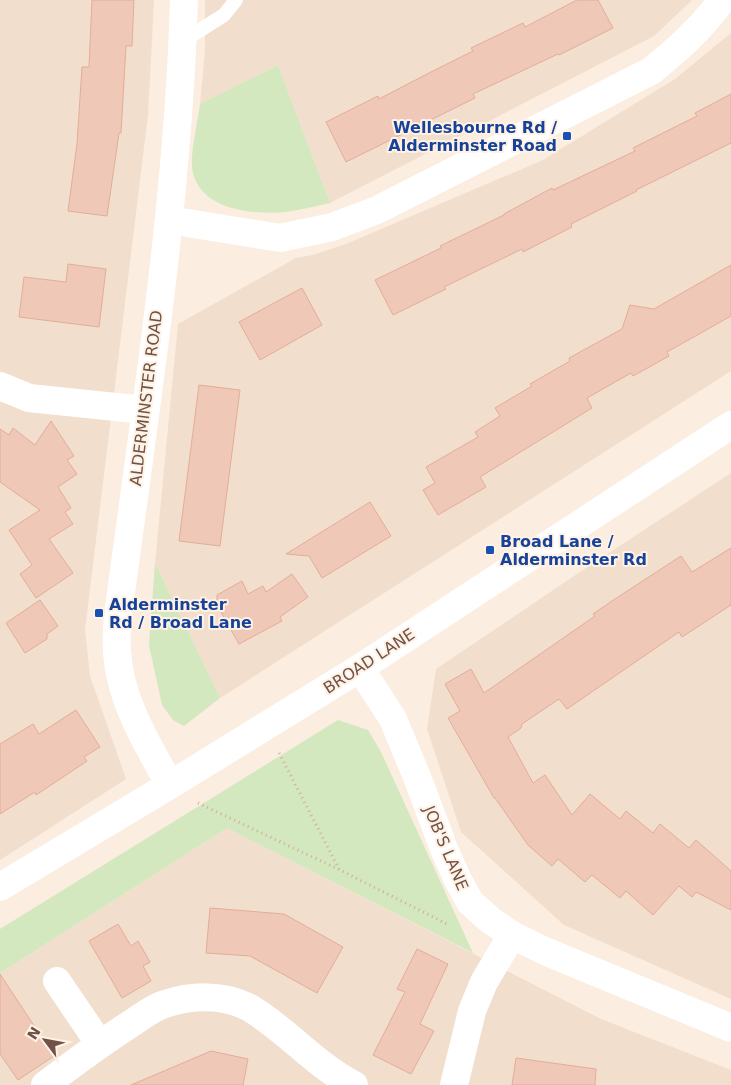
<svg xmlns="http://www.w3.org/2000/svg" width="731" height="1085" viewBox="0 0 731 1085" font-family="'DejaVu Sans',sans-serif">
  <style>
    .residential { fill: #f2decd }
    .green { fill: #d3e8be }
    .building { fill: #f0c8b7; stroke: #e2ad98 }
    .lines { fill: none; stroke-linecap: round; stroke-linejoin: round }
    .path { stroke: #d4ab9b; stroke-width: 3; stroke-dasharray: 1 4; stroke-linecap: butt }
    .service { stroke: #fff; stroke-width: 14 }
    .minor { stroke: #fff; stroke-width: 28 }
    .tertiary { stroke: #fff; stroke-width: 28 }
    .transit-dot { fill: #1a4fb4; stroke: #fff2e4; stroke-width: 2 }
    .labels { text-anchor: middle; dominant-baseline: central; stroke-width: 4; stroke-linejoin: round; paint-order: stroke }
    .transit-label { font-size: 16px; font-weight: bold; fill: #164399; stroke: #fff2e4; text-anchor: start }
    .street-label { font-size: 16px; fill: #705248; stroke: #fff2e4 }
  </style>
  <rect width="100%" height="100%" fill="#fbeddf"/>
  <!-- residential -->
  <g class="residential">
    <polygon points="0,0 154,0 148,115 85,630 90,676 126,779 0,860"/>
    <polygon points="205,0 692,0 654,36 330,203 278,65 200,104 205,51"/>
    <polygon points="731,33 731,371 220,698 155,563 178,324 296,258 313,255 346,244 543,160 675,79"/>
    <polygon points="731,473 731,999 564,925 461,832 427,729 436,669 580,572"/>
    <polygon points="227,828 601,1019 731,1070 731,1085 0,1085 0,973"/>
  </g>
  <!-- green -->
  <g class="green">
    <path d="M278,65L330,203C315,206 300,210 285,212C253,215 202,210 193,173C189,157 198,122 200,104Z"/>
    <polygon points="155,563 220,698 184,726 173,720 162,705 149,645"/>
    <polygon points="338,720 368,730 381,752 473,953 227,828 0,973 0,929"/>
  </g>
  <!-- building -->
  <g class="building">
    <polygon points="92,0 134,0 132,46 126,46 121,133 119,133 107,216 68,211 77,144 82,67 89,67"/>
    <polygon points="577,0 598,0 613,28 559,55 558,54 473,94 475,98 346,162 326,122 378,96 379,99 429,73 473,51 471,48 523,23 525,27"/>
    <polygon points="731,94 731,143 636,190 637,191 571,224 572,227 523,252 522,249 444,287 446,289 393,315 375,280 441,248 440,246 504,215 504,214 552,188 553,190 635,151 633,148 697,116 695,113"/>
    <polygon points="68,264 106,269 99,327 19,317 24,277 66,282"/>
    <polygon points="731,265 731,316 667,352 669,356 633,376 631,373 587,398 592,408 480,477 486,487 438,515 423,490 435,483 426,467 478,437 475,432 500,416 495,408 532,386 530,384 570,361 569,358 622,329 630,305 654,309"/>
    <polygon points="302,288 322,325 260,360 239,322"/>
    <polygon points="199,385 240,390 220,546 179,541"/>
    <polygon points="51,421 74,456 67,460 77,474 58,487 71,508 65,512 73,524 49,539 73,573 36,598 20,574 32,565 9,530 40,510 0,482 0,429 9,435 13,428 35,445"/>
    <polygon points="370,502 391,536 322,578 309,556 286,554"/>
    <polygon points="731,548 731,605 682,637 679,632 567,709 559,699 522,724 521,728 508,737 533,783 545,775 572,815 590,794 620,819 626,811 653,833 660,824 689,848 696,840 731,871 731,910 696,892 692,897 679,886 653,915 626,891 620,898 592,875 585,882 558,859 552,866 528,845 495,798 494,798 448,718 460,711 445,684 471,669 484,693 595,616 593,614 612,601 681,556 692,572"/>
    <polygon points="292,574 308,597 280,617 282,621 239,644 217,605 217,595 242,581 248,594 263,586 266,592"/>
    <polygon points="40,600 58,626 47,634 47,639 25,653 6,623"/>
    <polygon points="76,710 100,747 84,757 87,761 36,795 35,792 0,814 0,744 33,724 39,734"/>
    <polygon points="210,908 284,914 343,947 317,993 250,956 206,953"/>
    <polygon points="118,924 131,946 138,941 150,962 143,966 151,981 122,998 89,941"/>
    <polygon points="417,949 448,964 420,1024 434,1031 411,1074 373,1055 405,992 397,989"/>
    <polygon points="0,974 54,1056 18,1080 0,1054"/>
    <polygon points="211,1051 248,1059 243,1085 131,1085"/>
    <polygon points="516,1058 596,1069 595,1085 512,1085"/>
  </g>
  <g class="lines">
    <!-- path -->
    <g class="path">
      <polyline points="279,753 339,869"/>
      <polyline points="198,803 340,870 449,925"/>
    </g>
    <!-- service -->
    <polyline class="service" points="183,41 224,15 236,0"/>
    <!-- minor -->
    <g class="minor">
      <path d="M169,220L280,238L332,227L377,210L651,71C677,50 702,28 722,0"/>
      <polyline points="0,386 29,398 145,410"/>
      <polyline points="57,981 99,1043"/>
      <path d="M45,1085C75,1062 104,1041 135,1021C144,1015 154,1007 165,1004C192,995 224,994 250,1008C287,1030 315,1065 354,1085"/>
      <polyline points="454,1085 472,1011 484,982 512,935"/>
    </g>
    <!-- tertiary -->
    <g class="tertiary">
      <polyline points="360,668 393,719 419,782 444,849 458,880 470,902 490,920 512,935 547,952 731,1028"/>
      <path d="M170,785C147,744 119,699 117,650C116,638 117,627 118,615C145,411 178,206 184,0"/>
      <polyline points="0,887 170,785 360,668 731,425"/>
    </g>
  </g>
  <!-- markers -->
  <g class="transit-dot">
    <rect x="562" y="131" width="10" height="10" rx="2.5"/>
    <rect x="485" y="545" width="10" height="10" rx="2.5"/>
    <rect x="94" y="608" width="10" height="10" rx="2.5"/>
  </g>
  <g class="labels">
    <!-- transit labels -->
    <g class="transit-label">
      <text x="557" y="127" text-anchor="end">Wellesbourne Rd /<tspan x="557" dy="18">Alderminster Road</tspan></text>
      <text x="500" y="541">Broad Lane /<tspan x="500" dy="18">Alderminster Rd</tspan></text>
      <text x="109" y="604">Alderminster<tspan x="109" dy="18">Rd / Broad Lane</tspan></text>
    </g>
    <!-- street labels -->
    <g class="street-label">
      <text transform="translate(146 398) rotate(-83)">ALDERMINSTER ROAD</text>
      <text transform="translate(369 661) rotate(-33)">BROAD LANE</text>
      <text transform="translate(446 848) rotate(67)">JOB'S LANE</text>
    </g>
  </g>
  <!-- north arrow -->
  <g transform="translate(45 1040) rotate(302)" stroke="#fff2e4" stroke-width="4" paint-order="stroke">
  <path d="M0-4L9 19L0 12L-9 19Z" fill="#705248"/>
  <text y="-8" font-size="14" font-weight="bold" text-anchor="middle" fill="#705248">N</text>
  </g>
</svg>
